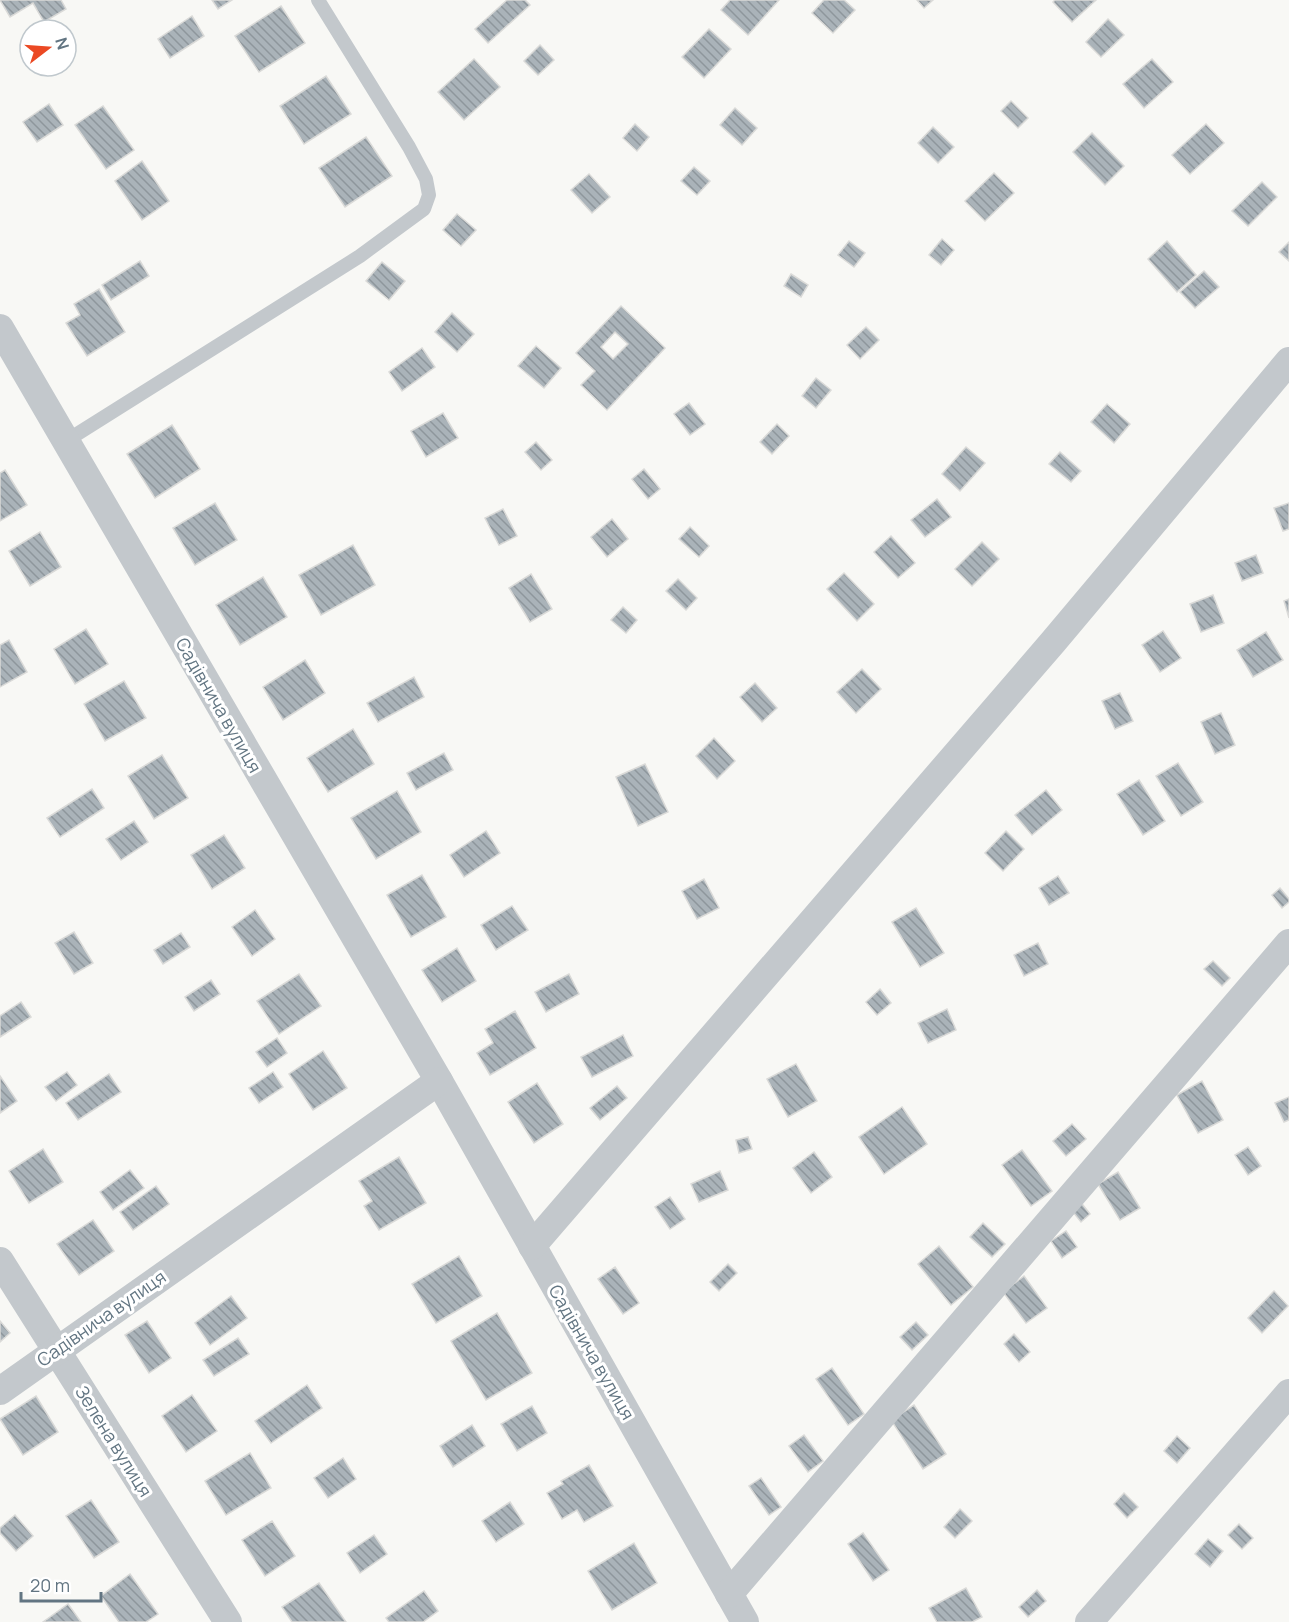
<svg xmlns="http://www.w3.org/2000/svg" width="1289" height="1622" viewBox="0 0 1289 1622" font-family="Manrope,sans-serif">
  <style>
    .building { fill: url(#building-back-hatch); stroke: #dadad8; stroke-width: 1.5; fill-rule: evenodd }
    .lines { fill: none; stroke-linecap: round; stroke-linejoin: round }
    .service { stroke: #c3c8cc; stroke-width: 14 }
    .minor { stroke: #c3c8cc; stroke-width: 28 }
    .labels { text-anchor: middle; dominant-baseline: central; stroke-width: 6; stroke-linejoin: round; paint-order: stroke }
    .street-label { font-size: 18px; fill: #627582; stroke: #fff }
  </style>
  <defs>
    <pattern id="building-back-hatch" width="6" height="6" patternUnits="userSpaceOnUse" patternTransform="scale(1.5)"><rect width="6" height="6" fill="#aab3b9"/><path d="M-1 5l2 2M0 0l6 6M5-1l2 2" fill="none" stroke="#8e969c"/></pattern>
  </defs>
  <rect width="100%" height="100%" fill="#f8f8f5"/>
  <!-- building -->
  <g class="building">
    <polygon points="0,0 61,0 66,9 44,22 33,3 10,17"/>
    <polygon points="212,0 232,0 218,9"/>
    <polygon points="507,0 525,0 530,5 488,43 475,29"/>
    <polygon points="730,0 779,0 748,35 721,10"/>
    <polygon points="824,0 844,0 855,10 833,33 812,13"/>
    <polygon points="917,0 933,0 924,8"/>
    <polygon points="1055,0 1096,0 1072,22 1053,2"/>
    <polygon points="281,6 305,43 259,72 235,36"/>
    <polygon points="192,16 204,36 170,58 158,39"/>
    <polygon points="1108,19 1124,35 1101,57 1086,42"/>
    <polygon points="709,29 731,49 704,78 682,57"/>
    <polygon points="540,45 554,60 538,75 524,61"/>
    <polygon points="474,59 500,87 464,120 438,92"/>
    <polygon points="1152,59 1173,82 1144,108 1123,84"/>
    <polygon points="326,76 351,114 304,144 280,106"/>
    <polygon points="1011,101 1028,118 1018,128 1001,111"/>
    <polygon points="49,104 63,125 37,142 23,122"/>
    <polygon points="103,106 134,150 106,169 75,125"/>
    <polygon points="735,108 757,128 742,145 720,125"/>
    <polygon points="635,124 649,137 637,151 623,138"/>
    <polygon points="1206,124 1224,143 1190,174 1172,155"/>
    <polygon points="933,127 954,147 938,163 918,143"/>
    <polygon points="1092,133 1124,166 1105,185 1073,152"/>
    <polygon points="366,137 392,176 345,207 319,168"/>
    <polygon points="142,161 169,201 142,220 115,181"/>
    <polygon points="694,167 710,181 697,195 681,181"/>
    <polygon points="994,173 1014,193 985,221 965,201"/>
    <polygon points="589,174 610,197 592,213 571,190"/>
    <polygon points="1262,182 1277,197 1248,226 1232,211"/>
    <polygon points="457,214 476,230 461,246 443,230"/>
    <polygon points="942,239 954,250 941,265 929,255"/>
    <polygon points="849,241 865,253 854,267 838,255"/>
    <polygon points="1167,241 1196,275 1177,292 1148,259"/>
    <polygon points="1289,242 1289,261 1279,252"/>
    <polygon points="140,261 149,276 111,300 102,285"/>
    <polygon points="382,262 405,281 389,300 366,281"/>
    <polygon points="1204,271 1219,287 1195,308 1180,292"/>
    <polygon points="791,274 808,285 801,297 784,286"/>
    <polygon points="99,289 125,332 87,356 66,323 80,315 74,304"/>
    <path d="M621,306L665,348L607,410L581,385L595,371L576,353ZM615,332L628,344L613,359L601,347Z"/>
    <polygon points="452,313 474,334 457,352 435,332"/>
    <polygon points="866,327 879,340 860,359 847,345"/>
    <polygon points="536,346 561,368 544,388 518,366"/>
    <polygon points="422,348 435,367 402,391 389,372"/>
    <polygon points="816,378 831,390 816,408 802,396"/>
    <polygon points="689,403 705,424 690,435 674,414"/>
    <polygon points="1107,404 1130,424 1114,443 1091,422"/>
    <polygon points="443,413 458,438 426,457 411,431"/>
    <polygon points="777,424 789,436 772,454 760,442"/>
    <polygon points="172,425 200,469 155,498 127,454"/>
    <polygon points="536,442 552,460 541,470 525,452"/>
    <polygon points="966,447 985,463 960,491 942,474"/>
    <polygon points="1060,452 1081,471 1071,482 1049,464"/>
    <polygon points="644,469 660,489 648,499 632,479"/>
    <polygon points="5,470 27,505 0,521 0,473"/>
    <polygon points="937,499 951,517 925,537 911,520"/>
    <polygon points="215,503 237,540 195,565 173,528"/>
    <polygon points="1289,503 1289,529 1283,531 1274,508"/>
    <polygon points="503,509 517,536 499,545 485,518"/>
    <polygon points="612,519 628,539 607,557 591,537"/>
    <polygon points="690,527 709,546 699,557 679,539"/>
    <polygon points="40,532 61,567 30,586 9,551"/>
    <polygon points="891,536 915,563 898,578 874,552"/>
    <polygon points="982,542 999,559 972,586 955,569"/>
    <polygon points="353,545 375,585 321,615 299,575"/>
    <polygon points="1256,555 1263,573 1242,581 1235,563"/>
    <polygon points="844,573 874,604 857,621 827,589"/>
    <polygon points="531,574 552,609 530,622 509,588"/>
    <polygon points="263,577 287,617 240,645 216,605"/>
    <polygon points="678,579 697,598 686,610 666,591"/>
    <polygon points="1213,595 1224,623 1201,632 1190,604"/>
    <polygon points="1289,599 1289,618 1284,601"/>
    <polygon points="623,607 637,620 626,633 611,620"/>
    <polygon points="86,629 108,664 75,684 54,649"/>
    <polygon points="1163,631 1181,658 1160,672 1142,645"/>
    <polygon points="1266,632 1283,660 1253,677 1237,650"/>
    <polygon points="9,640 27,672 0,687 0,645"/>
    <polygon points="305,660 325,693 283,720 263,687"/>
    <polygon points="862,669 881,689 856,713 837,692"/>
    <polygon points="414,677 424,697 378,722 367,703"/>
    <polygon points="124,681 146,718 105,741 84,704"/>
    <polygon points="755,683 777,708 762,722 740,697"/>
    <polygon points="1120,693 1133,721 1115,729 1102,701"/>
    <polygon points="1221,713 1235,745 1215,754 1201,722"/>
    <polygon points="353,729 374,764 328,792 307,758"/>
    <polygon points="714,738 735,761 717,779 696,756"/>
    <polygon points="444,753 453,770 416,790 407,773"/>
    <polygon points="162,755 188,798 154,819 128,776"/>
    <polygon points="1178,763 1203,802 1181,816 1156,776"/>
    <polygon points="645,764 668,812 638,826 616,777"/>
    <polygon points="1139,780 1165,821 1143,835 1117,794"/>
    <polygon points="92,789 104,808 60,837 47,818"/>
    <polygon points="1046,790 1062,810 1032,835 1015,815"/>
    <polygon points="397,791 421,832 376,859 351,818"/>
    <polygon points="134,821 148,842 121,860 106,839"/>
    <polygon points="486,831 500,853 464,877 450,855"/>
    <polygon points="1006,831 1024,849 1003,871 985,853"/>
    <polygon points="224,835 245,868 212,889 191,855"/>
    <polygon points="422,875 446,917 411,937 387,895"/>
    <polygon points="1058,876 1069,893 1049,905 1039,888"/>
    <polygon points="704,879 719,908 697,919 682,891"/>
    <polygon points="1280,888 1289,899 1289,902 1282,908 1272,895"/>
    <polygon points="512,906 528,930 496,950 481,925"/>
    <polygon points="916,908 944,953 920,967 892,922"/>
    <polygon points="255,910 275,939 252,956 232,927"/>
    <polygon points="74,932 93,963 74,974 55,943"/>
    <polygon points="181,933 190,947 163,964 154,950"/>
    <polygon points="1038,943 1048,964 1024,976 1014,955"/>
    <polygon points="457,948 476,981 442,1002 422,970"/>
    <polygon points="1213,961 1230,978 1222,986 1204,969"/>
    <polygon points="299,974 321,1006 279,1034 257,1001"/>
    <polygon points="569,974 579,994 546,1012 535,992"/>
    <polygon points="211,980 220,994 194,1011 185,997"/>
    <polygon points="880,989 891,1003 877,1015 866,1002"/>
    <polygon points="21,1002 31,1017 0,1037 0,1016"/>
    <polygon points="947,1009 956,1030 928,1043 918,1023"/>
    <polygon points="515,1011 536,1048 490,1075 477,1053 493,1043 485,1029"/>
    <polygon points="623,1035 633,1056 592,1077 581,1057"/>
    <polygon points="277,1038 287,1053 267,1067 256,1052"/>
    <polygon points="323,1051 347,1088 313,1110 289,1074"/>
    <polygon points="796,1064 817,1101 788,1117 767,1079"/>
    <polygon points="67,1072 77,1085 56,1101 45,1087"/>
    <polygon points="273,1072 283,1087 259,1103 249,1088"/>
    <polygon points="109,1074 121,1092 78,1120 66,1103"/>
    <polygon points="0,1076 17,1101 0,1113"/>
    <polygon points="1202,1081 1223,1120 1198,1133 1177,1095"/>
    <polygon points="537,1083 563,1124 534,1143 508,1102"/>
    <polygon points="617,1086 627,1098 600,1120 590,1108"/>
    <polygon points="1289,1097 1289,1120 1284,1122 1275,1103"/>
    <polygon points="902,1107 927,1144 884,1174 859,1137"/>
    <polygon points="1072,1124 1086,1139 1066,1156 1053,1141"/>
    <polygon points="748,1137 752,1149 739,1153 736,1140"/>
    <polygon points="1248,1147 1261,1166 1248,1175 1235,1155"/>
    <polygon points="43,1149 63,1182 29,1203 9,1171"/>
    <polygon points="1022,1150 1052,1191 1031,1206 1002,1165"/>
    <polygon points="814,1152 832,1177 811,1193 793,1168"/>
    <polygon points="399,1157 426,1203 379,1230 364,1206 372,1201 359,1181"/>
    <polygon points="130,1170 144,1188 113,1210 100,1192"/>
    <polygon points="720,1171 728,1190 699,1202 691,1184"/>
    <polygon points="1118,1172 1140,1208 1120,1220 1098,1184"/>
    <polygon points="156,1186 169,1204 133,1230 120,1212"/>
    <polygon points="670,1197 685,1219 670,1229 655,1207"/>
    <polygon points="1079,1200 1090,1214 1081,1222 1069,1207"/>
    <polygon points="93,1220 114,1251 79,1275 57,1244"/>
    <polygon points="983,1223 1005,1244 992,1257 970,1237"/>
    <polygon points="1066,1231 1077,1247 1062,1258 1051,1241"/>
    <polygon points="939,1246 973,1287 951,1305 918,1264"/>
    <polygon points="459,1256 482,1296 436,1323 412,1284"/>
    <polygon points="728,1264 737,1273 719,1291 710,1282"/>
    <polygon points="615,1267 639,1303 623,1314 598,1279"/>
    <polygon points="1024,1276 1047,1308 1026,1323 1003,1292"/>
    <polygon points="1274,1291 1288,1306 1262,1333 1248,1318"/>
    <polygon points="231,1296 247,1318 210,1345 195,1323"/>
    <polygon points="497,1313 532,1373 486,1400 451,1341"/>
    <polygon points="0,1321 10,1333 0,1342"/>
    <polygon points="147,1321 171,1358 149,1373 125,1335"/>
    <polygon points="916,1322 928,1335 912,1350 900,1337"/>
    <polygon points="1014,1334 1030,1352 1019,1362 1004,1344"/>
    <polygon points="238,1338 249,1354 214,1376 203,1360"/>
    <polygon points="832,1368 864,1414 848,1425 816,1379"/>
    <polygon points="307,1385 322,1408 271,1443 255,1421"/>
    <polygon points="192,1395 217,1431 186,1452 162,1416"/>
    <polygon points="36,1396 58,1432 23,1455 0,1419"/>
    <polygon points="914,1405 946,1454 923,1469 891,1420"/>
    <polygon points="532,1406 547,1433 517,1451 501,1424"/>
    <polygon points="472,1425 485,1446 453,1467 440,1446"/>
    <polygon points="804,1435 823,1461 808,1472 789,1446"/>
    <polygon points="1177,1436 1190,1448 1177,1463 1164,1451"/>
    <polygon points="250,1453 271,1488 226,1515 205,1481"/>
    <polygon points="343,1458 356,1479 328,1498 314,1478"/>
    <polygon points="589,1465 613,1506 584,1522 577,1510 562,1519 547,1493 563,1484 561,1481"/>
    <polygon points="761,1478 781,1507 769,1515 749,1486"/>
    <polygon points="1124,1493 1138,1507 1127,1518 1114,1504"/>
    <polygon points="91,1500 119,1542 94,1558 66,1516"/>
    <polygon points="510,1502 524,1524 496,1542 482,1521"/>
    <polygon points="960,1509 972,1521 955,1538 944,1527"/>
    <polygon points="15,1515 33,1536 16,1551 0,1533 0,1528"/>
    <polygon points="272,1521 295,1556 265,1576 242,1540"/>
    <polygon points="1239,1524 1253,1538 1242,1549 1228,1535"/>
    <polygon points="863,1533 889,1570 873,1581 848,1544"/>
    <polygon points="374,1535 387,1554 360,1573 347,1553"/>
    <polygon points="1208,1539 1223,1551 1210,1567 1195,1554"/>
    <polygon points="634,1543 657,1583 612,1610 588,1571"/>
    <polygon points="130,1574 158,1614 146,1622 119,1622 101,1596"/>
    <polygon points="319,1583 346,1622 292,1622 282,1607"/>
    <polygon points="966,1588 982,1617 972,1622 937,1622 929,1608"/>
    <polygon points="1037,1590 1046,1601 1028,1617 1019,1607"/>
    <polygon points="424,1591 438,1611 423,1622 389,1622 386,1618"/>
    <polygon points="68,1604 81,1622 43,1622"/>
  </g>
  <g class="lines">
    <!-- service -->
    <polyline class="service" points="66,441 360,256 424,209 429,195 426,179 409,147 318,0"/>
    <!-- minor -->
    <g class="minor">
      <polyline points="0,328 439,1081 745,1622"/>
      <polyline points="532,1246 1053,642 1289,361"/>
      <polyline points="0,1261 228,1622"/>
      <polyline points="0,1391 439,1081"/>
      <polyline points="729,1594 1289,943"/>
      <polyline points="1089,1622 1289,1393"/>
    </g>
  </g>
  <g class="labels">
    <!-- street labels -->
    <g class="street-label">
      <text transform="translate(219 705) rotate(60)">Садівнича вулиця</text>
      <text transform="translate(101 1318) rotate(-35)">Садівнича вулиця</text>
      <text transform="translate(592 1352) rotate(60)">Садівнича вулиця</text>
      <text transform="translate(114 1441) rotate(58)">Зелена вулиця</text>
    </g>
  </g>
  <!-- north arrow -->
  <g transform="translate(48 48) rotate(73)"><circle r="28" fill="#ffffff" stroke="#c0c8cd" stroke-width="1.5"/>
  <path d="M0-4.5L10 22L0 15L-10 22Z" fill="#eb4923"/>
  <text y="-9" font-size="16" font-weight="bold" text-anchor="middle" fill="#627582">N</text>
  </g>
  <!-- scale -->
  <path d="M21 1592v9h80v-9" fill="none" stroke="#627582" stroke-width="3"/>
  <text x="30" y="1592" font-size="18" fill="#627582" stroke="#ffffff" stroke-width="4.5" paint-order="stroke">20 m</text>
</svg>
